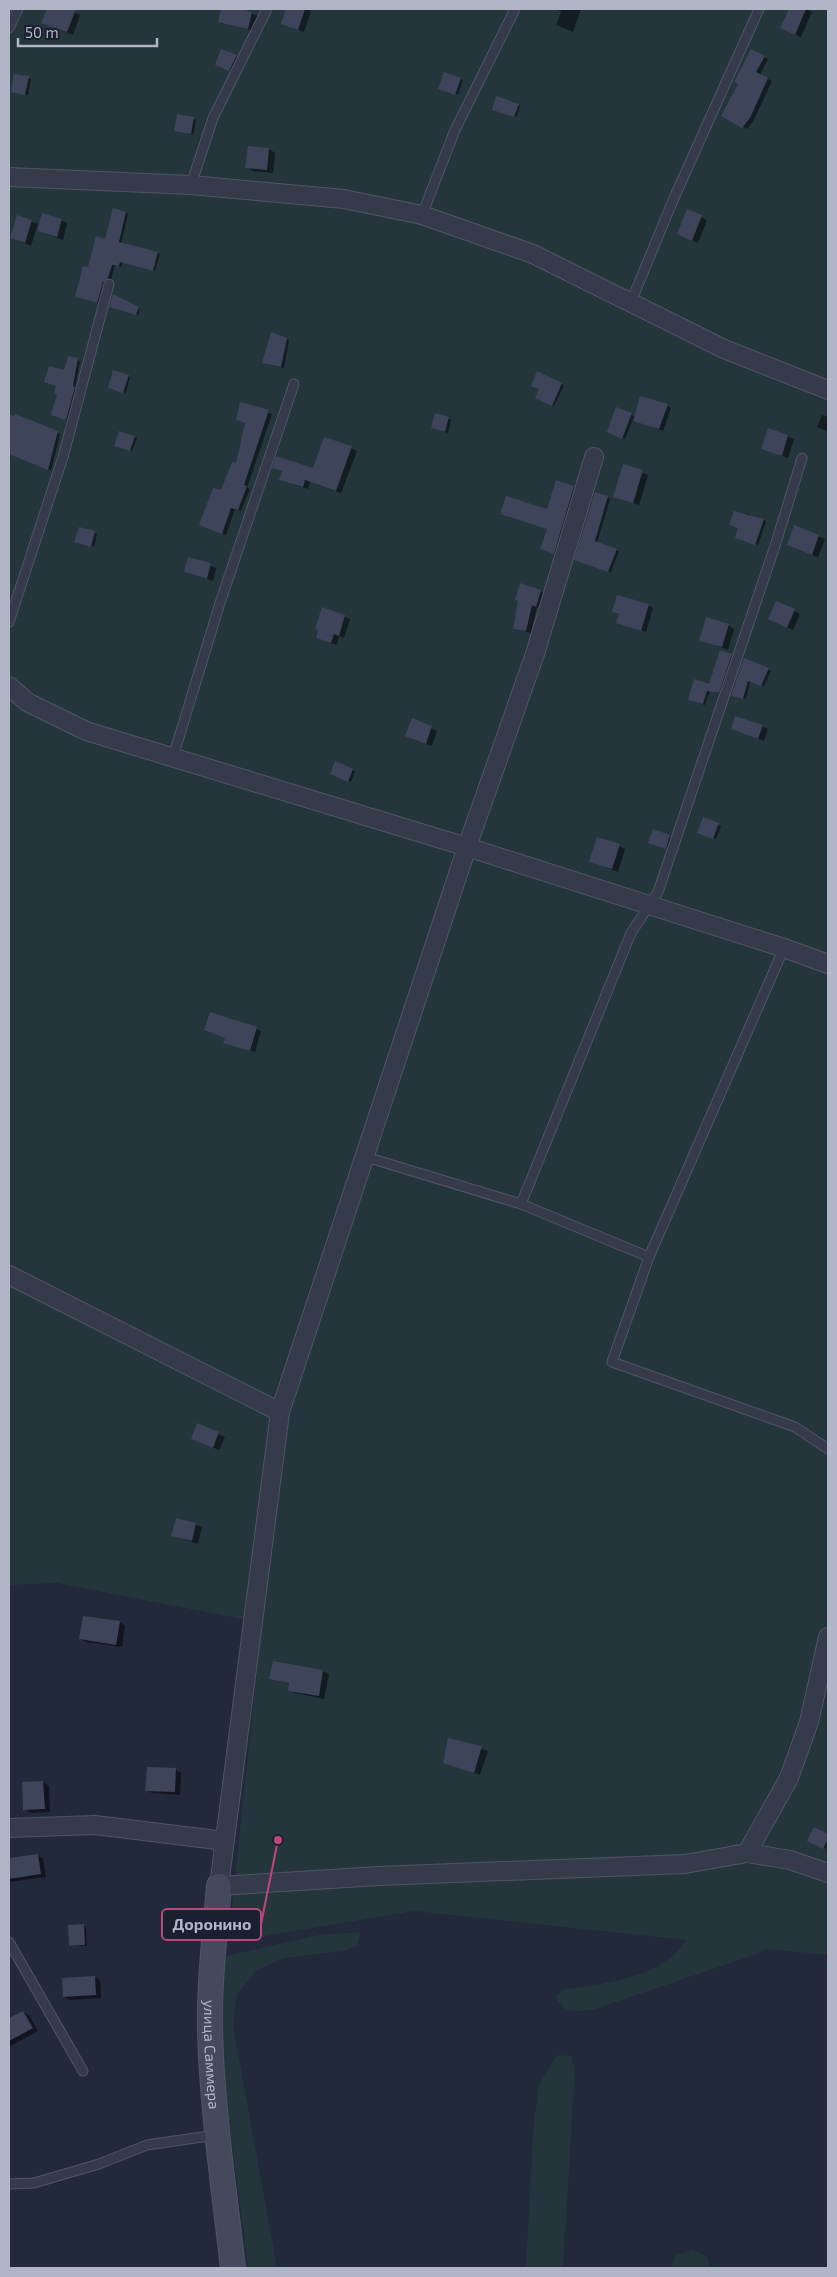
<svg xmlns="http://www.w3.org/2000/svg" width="837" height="2277" viewBox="0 0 837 2277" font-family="'Exo 2',sans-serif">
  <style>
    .green { fill: #24353c }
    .shadow { fill: #0007 }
    .building { fill: #3e455b }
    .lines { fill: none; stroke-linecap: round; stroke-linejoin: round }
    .lane-casing { stroke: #515666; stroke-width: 11 }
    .street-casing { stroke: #515666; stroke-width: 20 }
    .secondary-casing { stroke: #515666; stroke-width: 26 }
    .lane { stroke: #363b4b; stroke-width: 9 }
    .street { stroke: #363b4b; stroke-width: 18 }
    .secondary { stroke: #44495e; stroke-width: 24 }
    .labels { text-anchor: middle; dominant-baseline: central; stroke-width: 4; stroke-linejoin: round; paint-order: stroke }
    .street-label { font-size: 15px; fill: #b1b6c7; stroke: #1b2030 }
    .leader { fill: none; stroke: #bd477b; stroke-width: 2 }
    .callout-dot { fill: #bd477b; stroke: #1b2030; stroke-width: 2 }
    .callout { fill: #1b2030; stroke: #bd477b; stroke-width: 2 }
    .callout-label { font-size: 16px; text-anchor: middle; font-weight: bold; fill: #b1b6c7 }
  </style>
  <rect width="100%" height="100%" fill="#22293b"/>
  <!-- green -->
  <g class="green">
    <path d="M9,9H828V1955L767,1949L754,1955L595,2009C574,2012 568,2016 555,1997L560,1992L567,1989C605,1984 664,1977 686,1940L414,1911L228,1942L262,1623L57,1583L9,1585Z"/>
    <polygon points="361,1932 358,1945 344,1951 284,1958 257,1970 237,1994 233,2025 277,2268 248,2268 217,2026 219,1979 227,1956 318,1935"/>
    <polygon points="557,2055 572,2056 575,2071 563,2268 526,2268 533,2131 539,2083"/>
    <polygon points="692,2250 707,2256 710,2268 670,2268 676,2255"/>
  </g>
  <!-- shadow -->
  <g class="shadow">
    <polygon points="48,9 66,9 80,15 73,35 43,22"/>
    <polygon points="222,9 236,9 258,16 254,31 219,21"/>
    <polygon points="288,9 307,9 311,11 304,32 283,24"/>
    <polygon points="556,9 581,9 573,32 556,25 561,12"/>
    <polygon points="790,9 807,9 812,12 801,37 781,28"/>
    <polygon points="222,51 239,58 232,71 219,66"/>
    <polygon points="752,51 768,59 760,75 772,81 754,120 747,129 723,115 740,84"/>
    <polygon points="445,73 463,80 458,95 442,90"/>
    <polygon points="28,78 31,79 28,95 12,91"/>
    <polygon points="518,105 520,106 517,117 496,111"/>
    <polygon points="193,119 196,120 193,135 175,130"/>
    <polygon points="269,149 275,153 273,173 252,171 247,167"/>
    <polygon points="688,211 707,220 698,243 684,237"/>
    <polygon points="126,213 128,214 121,244 160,254 155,271 123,262 121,267 115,265 111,279 105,284 100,304 79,298 89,269"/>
    <polygon points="18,217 38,224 31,246 11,238"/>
    <polygon points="61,220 67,223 63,240 39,231"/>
    <polygon points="113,308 138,308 140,309 138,315"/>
    <polygon points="287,339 289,340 284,368 266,364"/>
    <polygon points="69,357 80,361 75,388 77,389 68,420 55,416 58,394"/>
    <polygon points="538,373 564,385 554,406 537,397 541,389"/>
    <polygon points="128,376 130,377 126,393 112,389"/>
    <polygon points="241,404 272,414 247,488 250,489 241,511 235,509 226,535 204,526 237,465 246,423 237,420"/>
    <polygon points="667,405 671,408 663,431 633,419 625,439 608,431 617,409 636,417"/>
    <polygon points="822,415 828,417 828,432 817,427"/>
    <polygon points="16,416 60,434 51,470 23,459"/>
    <polygon points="449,418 451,420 448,433 432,428"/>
    <polygon points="769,429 794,439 788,458 762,448"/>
    <polygon points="134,437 137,438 132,451 118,447"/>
    <polygon points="351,448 357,451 341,493 310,482 308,489 286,482 280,479 283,472 274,467 314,469"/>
    <polygon points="624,466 648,475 639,505 615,496"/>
    <polygon points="557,482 578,490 559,555 542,549 548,529 501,514 547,511"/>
    <polygon points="607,497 610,499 597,543 619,551 611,572 578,561"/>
    <polygon points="745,513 766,521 758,545 739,539"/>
    <polygon points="795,527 825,539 818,557 794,548"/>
    <polygon points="80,528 97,534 94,547 78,543"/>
    <polygon points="189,558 216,568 213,581 185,572"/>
    <polygon points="541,591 545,594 541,608 537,607 531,633 514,628"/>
    <polygon points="648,605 653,608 646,632 617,623 620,615 613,612"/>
    <polygon points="322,609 350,619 344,638 339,636 337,645 317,638"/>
    <polygon points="794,610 800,614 793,630 775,622"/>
    <polygon points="728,625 734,629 728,650 701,640"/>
    <polygon points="732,655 734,656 721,694 710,691 705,705 692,701 710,685"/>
    <polygon points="744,660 771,671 764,686 750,681 746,699 735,697"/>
    <polygon points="413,720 437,731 432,746 412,739"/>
    <polygon points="762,726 768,729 764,741 732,729"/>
    <polygon points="336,763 355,771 351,782 333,775"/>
    <polygon points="703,819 721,826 716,839 698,833"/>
    <polygon points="654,831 672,838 669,849 652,844"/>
    <polygon points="619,846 625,849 618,872 590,861"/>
    <polygon points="256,1029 261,1031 255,1052 225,1043"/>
    <polygon points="198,1425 225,1437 219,1450 192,1439"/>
    <polygon points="177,1519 202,1527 198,1544 173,1536"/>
    <polygon points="120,1622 125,1626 122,1647 86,1642 81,1639"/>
    <polygon points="274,1662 323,1671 329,1674 324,1699 295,1693 289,1690 290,1684 271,1678"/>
    <polygon points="449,1739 488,1751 480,1775 444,1762"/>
    <polygon points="176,1770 181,1773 180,1795 152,1793 147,1790"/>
    <polygon points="43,1782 49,1786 50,1812 30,1813 25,1809"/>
    <polygon points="814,1829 828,1836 826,1849 809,1840"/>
    <polygon points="37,1855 43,1859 46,1877 9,1882 9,1860"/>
    <polygon points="84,1926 86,1927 87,1946 70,1946"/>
    <polygon points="94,1977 100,1980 101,1998 70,2000 64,1997"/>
    <polygon points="23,2012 29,2015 38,2031 9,2047 9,2020"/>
  </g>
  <!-- building -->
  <g class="building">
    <polygon points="47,9 76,9 67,32 41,23"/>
    <polygon points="221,9 241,9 252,12 248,29 218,22"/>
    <polygon points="286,9 305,9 298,30 281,24"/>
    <polygon points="789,9 806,9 795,35 780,28"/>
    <polygon points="221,49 237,55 229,71 215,65"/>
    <polygon points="751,49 765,56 756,72 768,78 750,118 742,128 721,116 738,84 734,82"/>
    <polygon points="444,72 461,78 455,95 438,89"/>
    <polygon points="14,74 29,76 25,95 11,92"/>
    <polygon points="496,96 519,104 514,117 492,110"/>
    <polygon points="177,114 194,117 191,134 174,131"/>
    <polygon points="248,146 269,148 267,170 245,168"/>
    <polygon points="113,208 126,212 119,242 158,252 153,271 120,262 119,266 112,265 108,278 103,282 97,303 75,297 83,266 88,267 96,236 105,239"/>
    <polygon points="687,209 702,215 692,241 677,234"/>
    <polygon points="42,213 62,219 57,237 37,231"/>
    <polygon points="17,215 32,220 25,243 10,238"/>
    <polygon points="113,294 139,307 136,315 109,307"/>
    <polygon points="271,332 287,338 281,367 262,363"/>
    <polygon points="68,356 78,358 73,386 75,387 66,420 51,415 57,394 54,393 56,386 44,382 49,366 64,370"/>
    <polygon points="113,370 129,375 123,393 108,388"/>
    <polygon points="537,371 562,383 552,406 535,398 539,389 531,386"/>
    <polygon points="640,396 668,404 659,429 633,421"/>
    <polygon points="240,402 269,410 244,485 247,486 238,510 231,508 222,534 199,525 213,488 221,490 232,462 236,463 245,423 236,420"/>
    <polygon points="616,407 632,413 622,439 607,432"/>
    <polygon points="435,413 449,417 445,432 431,428"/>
    <polygon points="9,414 14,416 15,414 58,431 48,470 9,454"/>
    <polygon points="768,428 788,435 782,456 761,449"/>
    <polygon points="119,431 135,436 130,451 114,446"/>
    <polygon points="324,437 352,446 336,491 305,480 303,487 279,480 282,471 272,468 276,456 313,468"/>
    <polygon points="623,464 643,470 633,503 613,497"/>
    <polygon points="556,480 574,486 554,554 540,549 547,529 500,514 506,496 547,509"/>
    <polygon points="595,492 608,496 595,541 617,549 608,572 574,560"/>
    <polygon points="734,511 764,519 755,545 735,538 738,528 729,525"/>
    <polygon points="794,525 819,535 812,555 787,545"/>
    <polygon points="79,527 95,531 91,547 74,542"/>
    <polygon points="188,557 211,563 207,579 184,572"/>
    <polygon points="520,583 541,590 536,607 532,605 526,631 513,629 518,601 515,600"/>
    <polygon points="617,595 649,604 641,631 616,623 619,614 612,612"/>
    <polygon points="776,601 795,609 787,628 768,619"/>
    <polygon points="322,607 345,615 339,636 334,634 331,643 316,638 318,630 315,629"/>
    <polygon points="706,617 729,624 722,647 699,641"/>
    <polygon points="720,650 732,654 719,693 707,691 703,704 688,700 694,679 709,684"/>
    <polygon points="744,658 769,668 761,686 748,681 743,699 731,696"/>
    <polygon points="735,716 763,725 758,739 731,729"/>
    <polygon points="412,718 432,726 426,744 405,736"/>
    <polygon points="335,761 353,769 348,782 330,774"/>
    <polygon points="703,817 719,823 713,839 697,833"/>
    <polygon points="653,829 670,835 666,849 648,843"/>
    <polygon points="597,837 620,844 612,869 589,862"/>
    <polygon points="210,1012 257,1027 250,1051 223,1043 225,1038 204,1030"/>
    <polygon points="197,1423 219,1432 213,1448 191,1439"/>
    <polygon points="176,1518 196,1523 192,1541 171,1536"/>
    <polygon points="83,1616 120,1621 116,1645 79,1639"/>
    <polygon points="273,1661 323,1670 319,1696 288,1691 289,1683 269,1679"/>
    <polygon points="448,1738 482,1746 474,1773 443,1763"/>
    <polygon points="147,1767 176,1768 175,1792 145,1791"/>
    <polygon points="43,1781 45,1809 23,1810 22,1782"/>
    <polygon points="814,1827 828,1834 828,1839 823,1849 807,1841"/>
    <polygon points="38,1854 41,1874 9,1879 9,1858"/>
    <polygon points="84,1924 85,1945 69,1946 68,1925"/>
    <polygon points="95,1976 96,1995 63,1997 62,1978"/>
    <polygon points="23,2011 33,2028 9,2041 9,2018"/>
  </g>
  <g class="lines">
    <defs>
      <g id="lane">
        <polyline points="9,28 18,9"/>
        <polyline points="191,185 213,118 267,9"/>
        <polyline points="422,215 455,130 515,9"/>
        <polyline points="631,302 674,198 759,9"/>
        <polyline points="9,622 63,457 109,284"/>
        <polyline points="173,757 220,603 294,384"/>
        <polyline points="784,948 649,1257 612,1362 795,1427 828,1449"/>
        <polyline points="366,1157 521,1204"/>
        <polyline points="649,1257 521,1204 631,933 658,892 776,543 802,458"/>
        <polyline points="9,1942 83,2071"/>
        <polyline points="9,2184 34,2183 99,2164 147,2145 216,2135"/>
      </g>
      <g id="street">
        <polyline points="9,177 191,185 344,199 422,215 533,254 724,349 828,390"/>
        <polyline points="594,457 535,654 467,847 280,1412 219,1886 379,1876 685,1864 747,1853 789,1778 809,1722 828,1637"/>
        <polyline points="9,686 27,702 86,731 467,847 784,948 828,964"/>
        <polyline points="9,1275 280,1412"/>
        <polyline points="9,1828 95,1825 225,1841"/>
        <polyline points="747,1853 790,1860 828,1873"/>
      </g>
      <g id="secondary">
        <path id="s1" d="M219,1886C215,1934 209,1982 210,2030C212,2109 224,2189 233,2268"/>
      </g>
    </defs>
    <!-- lane casing -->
    <use href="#lane" class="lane-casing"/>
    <!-- street casing -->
    <use href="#street" class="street-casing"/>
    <!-- secondary casing -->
    <use href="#secondary" class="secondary-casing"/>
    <!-- lane -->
    <use href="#lane" class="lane"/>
    <!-- street -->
    <use href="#street" class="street"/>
    <!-- secondary -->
    <use href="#secondary" class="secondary"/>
  </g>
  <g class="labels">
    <!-- street labels -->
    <g class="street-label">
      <text stroke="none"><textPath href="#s1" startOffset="169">улица Саммера</textPath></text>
    </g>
  </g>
  <!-- callouts -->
  <path class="leader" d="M278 1840L261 1924"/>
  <circle class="callout-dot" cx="278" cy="1840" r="5"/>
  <rect class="callout" x="162" y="1909" width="99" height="31" rx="5"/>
  <g class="callout-label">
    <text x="212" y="1930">Доронино</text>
  </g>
  <!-- border -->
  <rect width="837" height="2277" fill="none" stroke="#b1b6c7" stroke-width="20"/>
  <!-- scale -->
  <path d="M18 38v8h139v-8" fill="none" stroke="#b1b6c7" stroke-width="2.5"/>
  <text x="25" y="38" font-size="15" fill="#b1b6c7" stroke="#1b2030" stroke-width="4" paint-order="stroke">50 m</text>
</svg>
